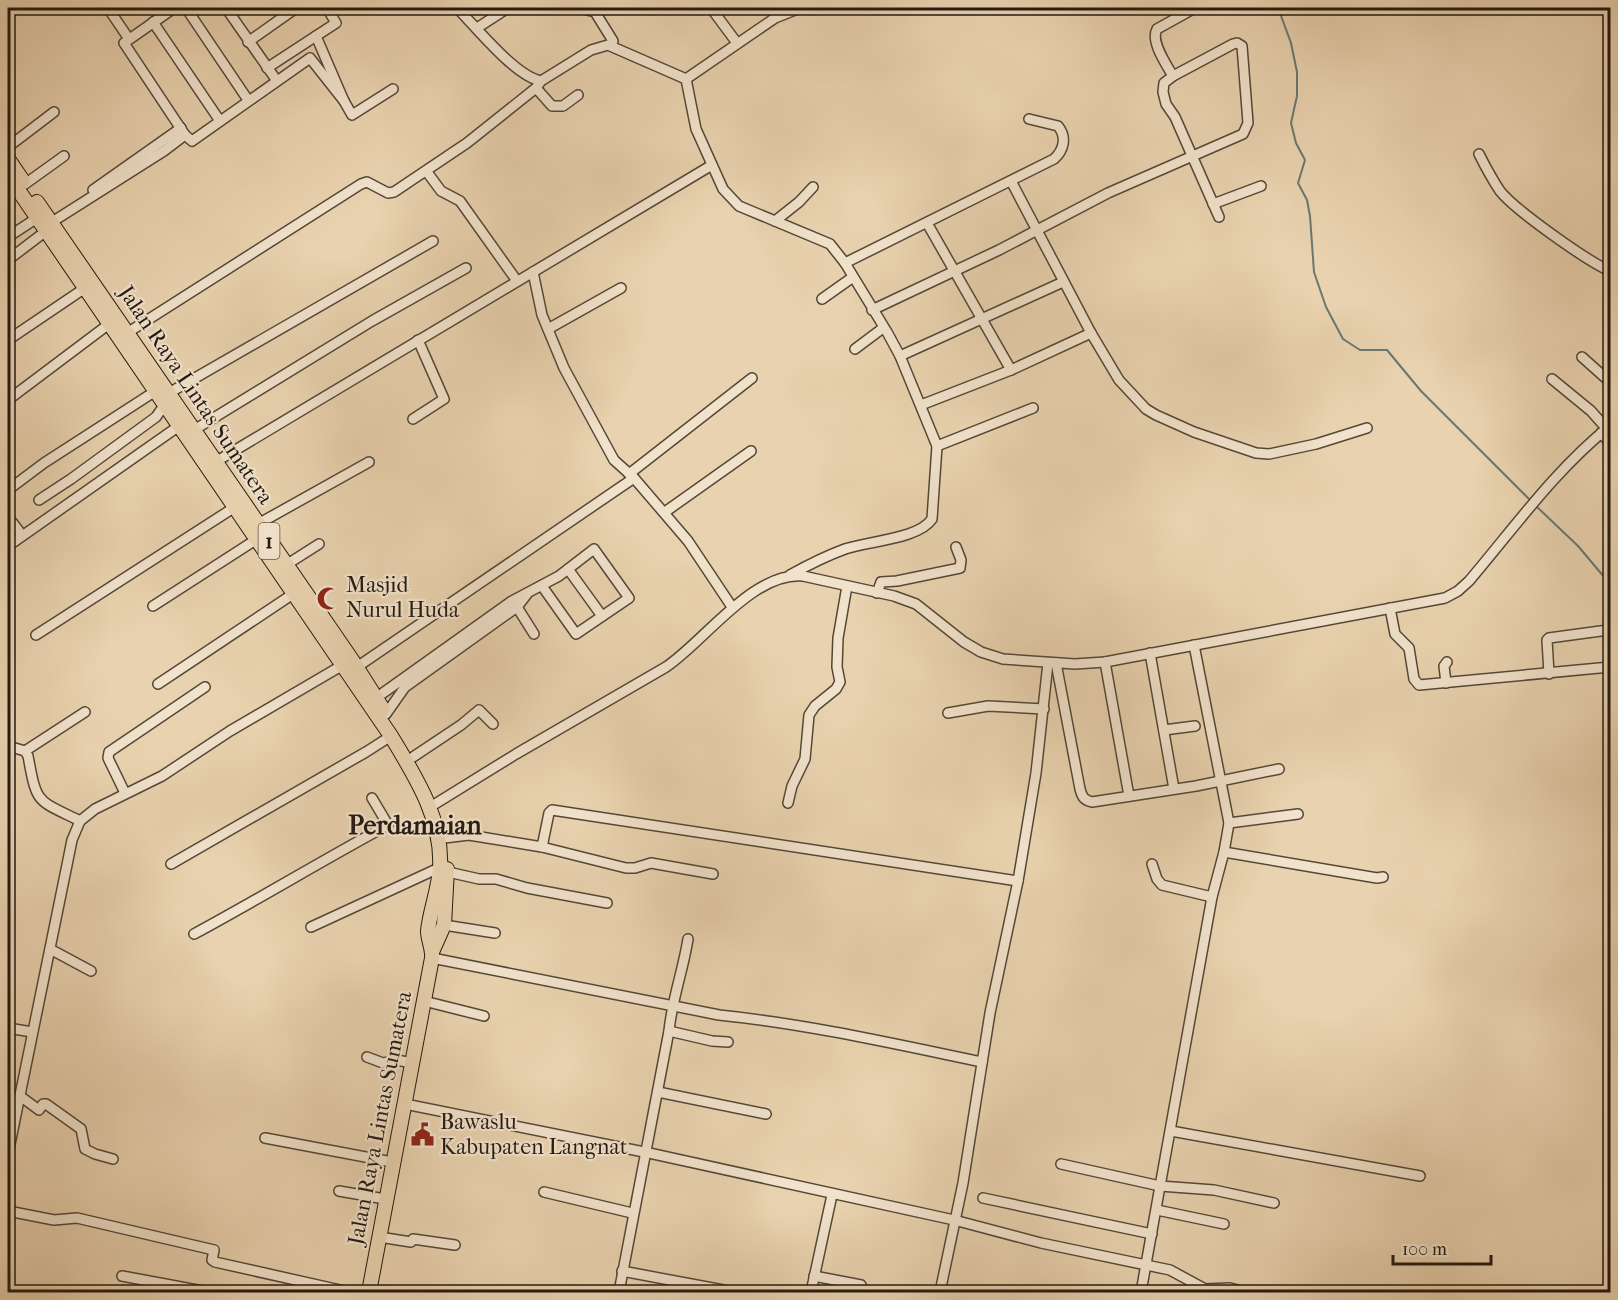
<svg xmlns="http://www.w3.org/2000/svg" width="1618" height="1300" viewBox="0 0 1618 1300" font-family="'IM FELL French Canon',serif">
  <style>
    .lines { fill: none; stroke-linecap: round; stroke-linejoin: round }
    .stream { stroke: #697870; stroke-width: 2 }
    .minor-casing { stroke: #544738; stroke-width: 12 }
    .highway-casing { stroke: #231911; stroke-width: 16 }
    .minor { stroke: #f1e2cb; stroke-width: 9 }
    .highway { stroke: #e9d2af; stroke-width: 14 }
    .labels { text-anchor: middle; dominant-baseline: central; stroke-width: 4.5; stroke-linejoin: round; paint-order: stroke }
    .shield { fill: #f1e2cb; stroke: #615549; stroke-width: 1.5 }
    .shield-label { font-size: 21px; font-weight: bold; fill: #231911 }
    .street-label { font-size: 22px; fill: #231911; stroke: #f1e2cb }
    .poi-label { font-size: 22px; fill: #231911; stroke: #f1e2cb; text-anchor: start }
    .quarter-label { font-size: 26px; font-weight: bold; fill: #231911; stroke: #f1e2cb }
  </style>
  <rect width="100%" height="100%" fill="#e9d2af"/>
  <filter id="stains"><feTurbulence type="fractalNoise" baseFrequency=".00333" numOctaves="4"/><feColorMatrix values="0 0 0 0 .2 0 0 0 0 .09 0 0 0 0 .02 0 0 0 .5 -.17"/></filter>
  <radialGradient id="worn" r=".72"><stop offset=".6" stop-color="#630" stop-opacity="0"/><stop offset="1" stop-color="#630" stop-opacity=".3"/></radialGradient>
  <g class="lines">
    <!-- stream -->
    <g class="stream">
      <polyline points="1284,8 1280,13 1291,43 1297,72 1297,96 1291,123 1296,143 1305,160 1298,183 1307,200 1310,216 1314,272 1326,307 1343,339 1360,350 1387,350 1421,391 1532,502"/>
      <polyline points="1536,506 1578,546 1610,584"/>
    </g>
    <defs>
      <g id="minor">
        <polyline points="115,8 110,11 129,39"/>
        <polyline points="174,8 124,43 185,135 192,141 310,58 344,101"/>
        <polyline points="186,8 248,100"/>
        <polyline points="226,8 277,81"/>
        <path d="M457,8C477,28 515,76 541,81L591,50L608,45L686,79L696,129L723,189L739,206L830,244L845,263L887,332L900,356L937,446L932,519C919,539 868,541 845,549C826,556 808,565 790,575"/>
        <polyline points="711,8 737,43"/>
        <polyline points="587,10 595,12 613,41 611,45"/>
        <polyline points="153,22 220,121"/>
        <polyline points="477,28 508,8"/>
        <polyline points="316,36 344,101 352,115 393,89"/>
        <polyline points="248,42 296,8"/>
        <polyline points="267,68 336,23 327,8"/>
        <polyline points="1173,76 1164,83 1163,92 1166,104 1175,117 1219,217"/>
        <polyline points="686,79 775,18 800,8"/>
        <polyline points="536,88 552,106 563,106 578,95"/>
        <polyline points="8,147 54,112"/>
        <path d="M1479,154C1485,166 1492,179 1500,191C1515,210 1587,261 1610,271"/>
        <polyline points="427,172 441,191 460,201 517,281"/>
        <polyline points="1011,181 1091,333 1119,380 1146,409 1156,415 1194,432 1256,453 1269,454 1316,444 1367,428"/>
        <polyline points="25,184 64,156"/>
        <polyline points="93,190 181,128"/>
        <polyline points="1213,204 1261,186"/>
        <polyline points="775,221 799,202 813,187"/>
        <polyline points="52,222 164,151 185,135"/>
        <polyline points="927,223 1011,370"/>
        <polyline points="8,237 37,218"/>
        <polyline points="8,260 46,231"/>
        <path d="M845,263L1054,159C1064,150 1067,137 1058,126L1029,119"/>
        <polyline points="533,272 542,315 564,368 614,460 634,478 688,541 732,607"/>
        <polyline points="822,299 853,277"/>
        <path d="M872,310L999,250L1108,193L1243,134L1248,123L1242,46L1237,43L1233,44L1173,76C1166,64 1150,41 1157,29L1193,9"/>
        <polyline points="548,329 621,288"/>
        <polyline points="127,333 361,184 367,182 388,193 394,192 467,143 536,88 541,81"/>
        <polyline points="8,340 85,288"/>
        <polyline points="855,349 883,328"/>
        <polyline points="900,356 1063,282"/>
        <polyline points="1582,357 1610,382"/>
        <polyline points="1552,379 1591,411 1607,429"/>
        <polyline points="169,393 433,241"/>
        <polyline points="8,400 109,324"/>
        <polyline points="921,405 1011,370 1091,333"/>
        <polyline points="413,419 444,399 418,340"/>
        <polyline points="194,430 372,321 466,268"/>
        <polyline points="1601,433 1610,443"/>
        <polyline points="937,446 1033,408"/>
        <polyline points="212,464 712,165"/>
        <polyline points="629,474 752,378"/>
        <polyline points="8,490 44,463 154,392"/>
        <polyline points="39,500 71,479 156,417 165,404"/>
        <polyline points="665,512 751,451"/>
        <polyline points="258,524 369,462"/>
        <polyline points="8,525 12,522 22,535"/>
        <polyline points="8,546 179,426"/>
        <polyline points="286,565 319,544"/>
        <polyline points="568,569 602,616"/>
        <polyline points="877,593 881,582 897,581 960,568 961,560 956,547"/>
        <polyline points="153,606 257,539"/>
        <polyline points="517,607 534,634"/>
        <polyline points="1390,608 1395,634 1409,648 1414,679 1419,685 1610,667"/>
        <polyline points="36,635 235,507"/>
        <polyline points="1150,653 1174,789"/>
        <polyline points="1105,662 1129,796"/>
        <path d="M1056,663L1080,789C1082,797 1084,800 1092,802L1196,786L1279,769"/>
        <polyline points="357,667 634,478"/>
        <polyline points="1549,674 1547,640 1549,638 1608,630"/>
        <polyline points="1446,683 1444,666 1447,662"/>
        <polyline points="158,684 293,594"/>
        <polyline points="376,698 512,601 559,576 594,549 629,598 576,634 542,586"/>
        <polyline points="948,713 988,706 1044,709"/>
        <polyline points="386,714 405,687 517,607 527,594"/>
        <polyline points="1164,730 1195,726"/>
        <path d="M8,746L25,751L28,756C37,805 36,799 80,821"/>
        <polyline points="25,751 85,712"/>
        <polyline points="413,757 461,725 479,710 493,724"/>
        <polyline points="125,793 108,758 109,752 205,687"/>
        <polyline points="788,803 792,786 805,759 809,715 815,706 836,689 840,682 837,667 838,638 847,586"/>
        <path d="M435,804L516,754L666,667C705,641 752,572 803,576L894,596L916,604L964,642L981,652L1003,659L1075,664L1105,662L1445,598L1458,591L1469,581C1514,528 1556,469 1610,426"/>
        <polyline points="1229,823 1298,814"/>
        <polyline points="444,838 469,835 542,847 549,813 552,810 1018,881"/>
        <polyline points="542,847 626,868 635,868 651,863 713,874"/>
        <polyline points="1224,852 1377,878 1383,877"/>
        <polyline points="171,864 366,752 391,736"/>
        <polyline points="1152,864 1157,879 1162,885 1212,897"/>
        <polyline points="448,872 479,879 496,879 527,888 607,903"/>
        <polyline points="444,925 495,933"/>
        <polyline points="311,927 441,867"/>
        <path d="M194,934C259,899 323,860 388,825L372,798"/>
        <polyline points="50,949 91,971"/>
        <path d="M432,958L719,1015C807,1024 895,1044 982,1062"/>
        <polyline points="424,1001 484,1016"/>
        <polyline points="8,1028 32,1032"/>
        <polyline points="669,1031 712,1041 728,1042"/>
        <polyline points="367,1057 383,1063 397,1060 412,1063"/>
        <polyline points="658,1092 766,1114"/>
        <polyline points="20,1096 39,1110 43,1104 46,1104 81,1129 85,1149 95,1154 113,1159"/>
        <polyline points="405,1104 649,1153 954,1220 1041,1243 1170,1270 1205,1289 1230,1288 1244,1292"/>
        <polyline points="1171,1131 1420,1176"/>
        <polyline points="265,1138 392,1162"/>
        <polyline points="8,1154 68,860 72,840 80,821 95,809 162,776 230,731 348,662"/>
        <polyline points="1061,1164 1160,1186 1214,1190 1274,1203"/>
        <polyline points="339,1191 385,1199"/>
        <polyline points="544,1192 632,1213"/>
        <polyline points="983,1198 1152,1234"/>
        <polyline points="1157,1210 1224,1224"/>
        <polyline points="8,1211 54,1220 77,1218 214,1250 212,1260 215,1262 349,1292"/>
        <polyline points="379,1237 411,1242 413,1239 455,1245"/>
        <polyline points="622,1271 734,1292"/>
        <polyline points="122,1276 208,1292"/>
        <polyline points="814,1276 861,1285"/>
        <path d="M619,1292L669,1031C672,999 683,971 688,939"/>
        <polyline points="811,1292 832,1195"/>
        <polyline points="940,1292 963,1183 990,1013 1018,881 1036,773 1048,663"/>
        <polyline points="1141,1292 1212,897 1224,852 1229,823 1194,645"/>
      </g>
      <g id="highway">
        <polyline points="8,159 23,181"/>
        <path d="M8,175L391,736C415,776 443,819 440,868C439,889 430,910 428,931C428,940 433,949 432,958L369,1292"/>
        <polyline points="37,202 352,660 383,709"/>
        <polyline points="432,952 444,925 447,869"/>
      </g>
    </defs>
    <!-- minor casing -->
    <use href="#minor" class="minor-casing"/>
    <!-- highway casing -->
    <use href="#highway" class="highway-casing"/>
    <!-- minor -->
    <use href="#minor" class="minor"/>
    <!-- highway -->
    <use href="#highway" class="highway"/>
  </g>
  <!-- icons -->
  <defs>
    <symbol id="mosque-bare" viewBox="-9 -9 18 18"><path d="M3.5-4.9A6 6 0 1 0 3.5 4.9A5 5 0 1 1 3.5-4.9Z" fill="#8f2418" stroke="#f1e2cb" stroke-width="2.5" paint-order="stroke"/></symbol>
    <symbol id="civic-bare" viewBox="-9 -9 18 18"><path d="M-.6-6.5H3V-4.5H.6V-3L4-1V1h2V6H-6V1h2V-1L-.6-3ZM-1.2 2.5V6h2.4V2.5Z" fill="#8f2418" stroke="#f1e2cb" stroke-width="2.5" paint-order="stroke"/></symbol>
  </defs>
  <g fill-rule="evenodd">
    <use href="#mosque-bare" x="312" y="582" width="33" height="33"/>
    <use href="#civic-bare" x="406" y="1118" width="33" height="33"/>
  </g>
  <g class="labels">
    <!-- shield labels -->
    <rect class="shield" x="258.5" y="523" width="21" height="36" rx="4.5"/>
    <g class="shield-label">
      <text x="269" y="541">1</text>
    </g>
    <!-- street labels -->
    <g class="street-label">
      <text transform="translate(196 395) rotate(56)">Jalan Raya Lintas Sumatera</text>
      <text transform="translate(380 1118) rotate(-79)">Jalan Raya Lintas Sumatera</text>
    </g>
    <!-- poi labels -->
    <g class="poi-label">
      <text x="346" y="585">Masjid<tspan x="346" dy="25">Nurul Huda</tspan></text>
      <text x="440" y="1122">Bawaslu<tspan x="440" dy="25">Kabupaten Langnat</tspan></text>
    </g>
    <!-- quarter labels -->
    <g class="quarter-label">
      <text x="415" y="825">Perdamaian</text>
    </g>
  </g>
  <!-- margin -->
  <rect width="1618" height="1300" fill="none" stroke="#e9d2af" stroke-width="30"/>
  <rect x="9" y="9" width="1600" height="1282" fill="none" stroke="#231911" stroke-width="3"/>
  <rect x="15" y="15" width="1588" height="1270" fill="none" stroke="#231911" stroke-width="1.5"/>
  <!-- scale -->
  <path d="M1393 1255v9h98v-9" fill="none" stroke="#231911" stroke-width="3"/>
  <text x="1402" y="1255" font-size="18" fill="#231911" stroke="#f1e2cb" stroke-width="4.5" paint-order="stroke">100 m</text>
  <rect width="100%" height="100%" filter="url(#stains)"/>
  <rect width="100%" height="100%" fill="url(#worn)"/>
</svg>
